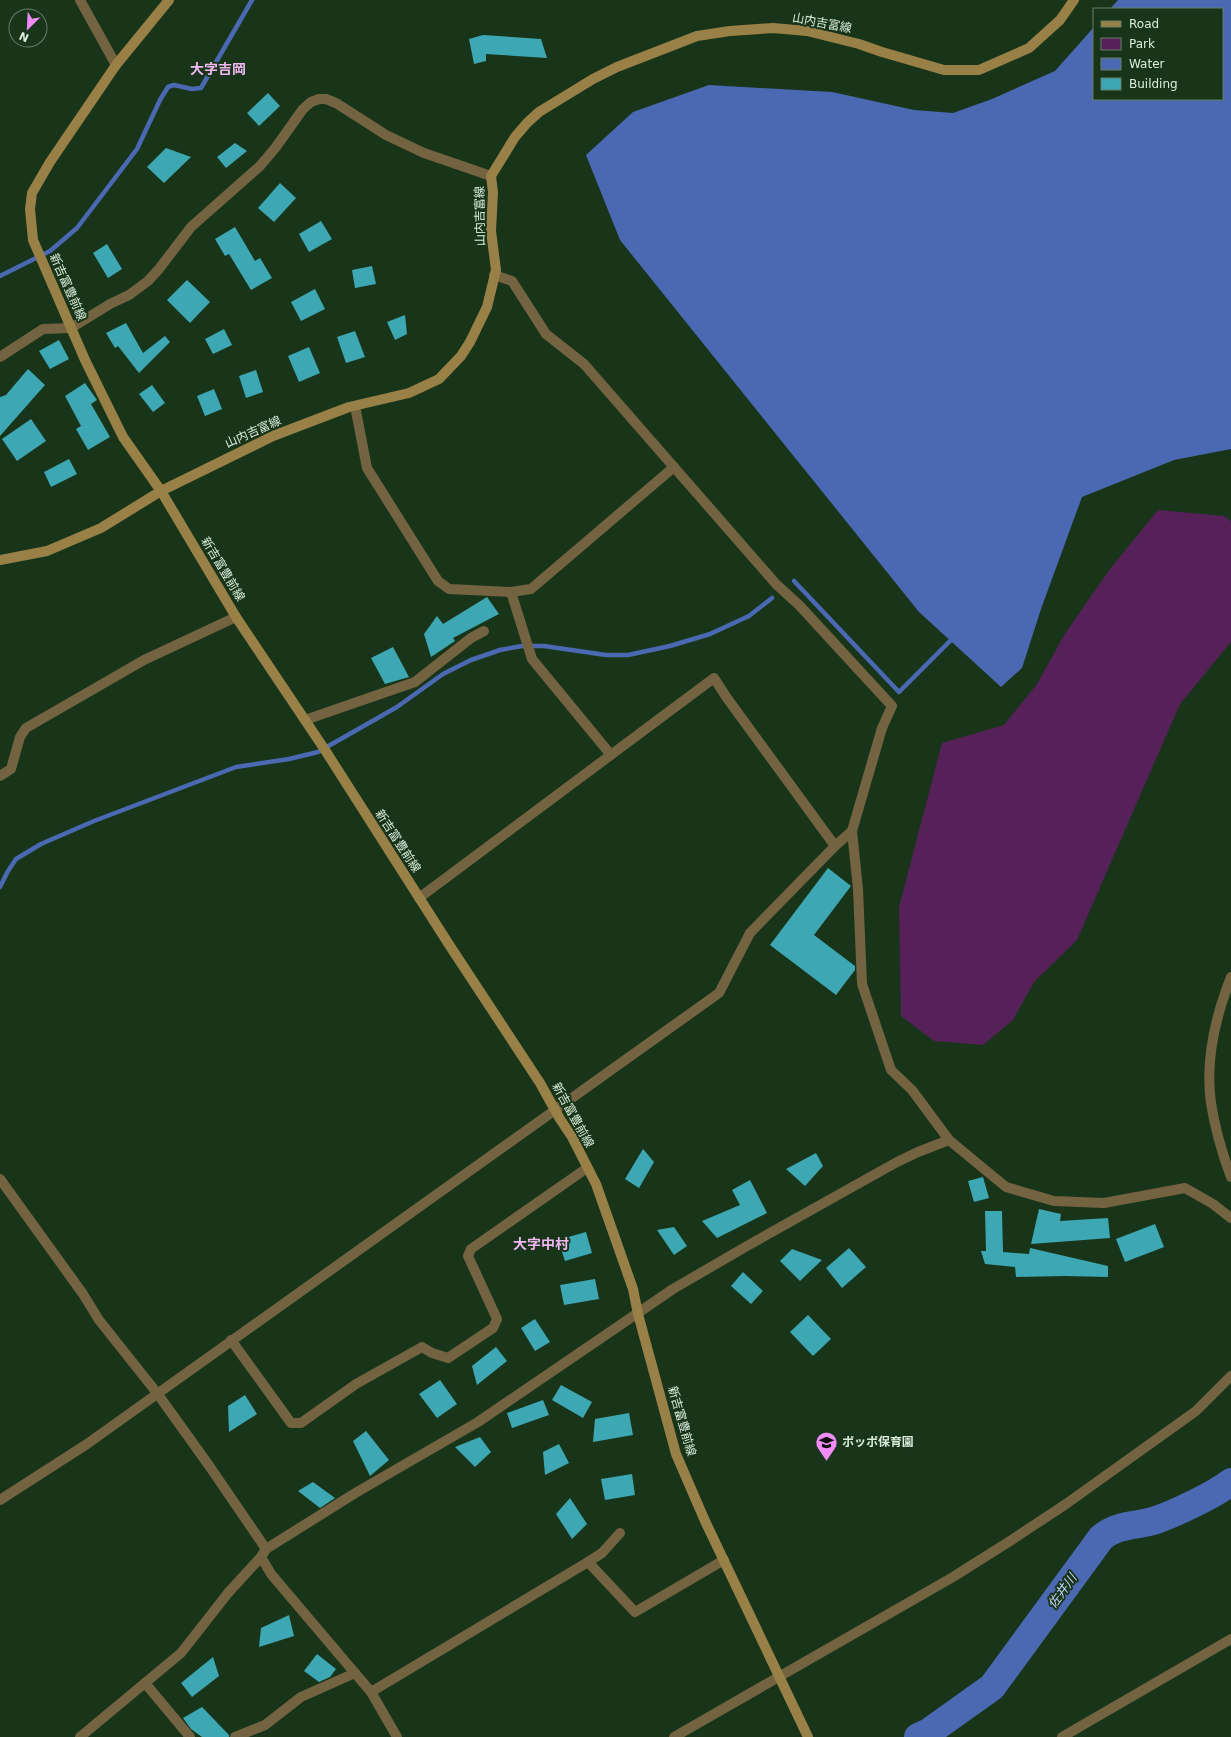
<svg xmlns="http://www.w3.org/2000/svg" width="1231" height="1737" viewBox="0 0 1231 1737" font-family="'DejaVu Sans','Noto Sans JP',sans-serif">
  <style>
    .green { fill: #562059 }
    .water { fill: #4b69b2 }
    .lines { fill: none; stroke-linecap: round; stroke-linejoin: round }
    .stream { stroke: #4b69b2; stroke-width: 4.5 }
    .river { stroke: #4b69b2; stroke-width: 28 }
    .building { fill: #3da7b3 }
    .minor { stroke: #736340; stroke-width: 10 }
    .secondary { stroke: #998047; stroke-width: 10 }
    .labels { text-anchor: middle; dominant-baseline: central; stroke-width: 4; stroke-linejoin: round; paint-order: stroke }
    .street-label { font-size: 12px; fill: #dbecdb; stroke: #18351a }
    .poi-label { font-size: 12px; font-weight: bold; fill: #dbecdb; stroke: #18351a; text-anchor: start }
    .water-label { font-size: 13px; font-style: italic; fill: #bed0f9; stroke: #18351a }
    .quarter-label { font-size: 14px; font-weight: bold; fill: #f0b7f1; stroke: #18351a }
  </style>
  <rect width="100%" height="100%" fill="#18351a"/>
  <!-- green -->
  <polygon class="green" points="1158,510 1224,516 1231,521 1231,642 1180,704 1077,940 1034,982 1013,1020 983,1045 934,1041 901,1016 899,907 942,743 1004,725 1037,684 1066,632 1110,569"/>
  <!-- water -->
  <polygon class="water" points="1118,0 1231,0 1231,449 1174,460 1082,497 1041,609 1022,668 1001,687 919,612 620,240 586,155 633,112 709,85 832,92 914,110 953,113 992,99 1055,71 1094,27 1094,99 1222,99 1222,9 1110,9"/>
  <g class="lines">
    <!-- stream -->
    <g class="stream">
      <polyline points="0,276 50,251 77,228 137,149 160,100 168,87 174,85 192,89 201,88 252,0"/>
      <polyline points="794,581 899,692 954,637"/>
      <polyline points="0,887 8,871 16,859 41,844 94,821 236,767 289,759 318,752 397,707 443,674 471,660 500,650 522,646 544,646 606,655 628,655 670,646 710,634 749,616 772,598"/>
    </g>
    <!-- river -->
    <path class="river" d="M918,1737L929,1732L992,1687L1101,1538C1118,1523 1136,1527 1156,1520C1176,1513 1214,1495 1231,1482"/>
  </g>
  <!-- building -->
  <g class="building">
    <polygon points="483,35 541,39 547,58 486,54 486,61 474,64 469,39"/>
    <polygon points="268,93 280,106 259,126 247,113"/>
    <polygon points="235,143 247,151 226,168 217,157"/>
    <polygon points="166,148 191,157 164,183 147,167"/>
    <polygon points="280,183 296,198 274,222 258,208"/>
    <polygon points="321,221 332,239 309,252 299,234"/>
    <polygon points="235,227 255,261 260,258 272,278 251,290 229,254 225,256 215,239"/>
    <polygon points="107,244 122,269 108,278 93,253"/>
    <polygon points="372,266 376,284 355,288 352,270"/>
    <polygon points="187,280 210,302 190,323 167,300"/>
    <polygon points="315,289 325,309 301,321 291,302"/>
    <polygon points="405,315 407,334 395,340 387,322"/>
    <polygon points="126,323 143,353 165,336 170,342 139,373 118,346 115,348 106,333"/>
    <polygon points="224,329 232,345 213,354 205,339"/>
    <polygon points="355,331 365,357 346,363 337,337"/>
    <polygon points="59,340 69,359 50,369 39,351"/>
    <polygon points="309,347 320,373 299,382 288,356"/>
    <polygon points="28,369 45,385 0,436 0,397 6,395"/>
    <polygon points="256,370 263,392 246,398 239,376"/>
    <polygon points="85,383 97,400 91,404 110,437 88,450 76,429 81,426 65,396"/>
    <polygon points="152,385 165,403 153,412 139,394"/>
    <polygon points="214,389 222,409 205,416 197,396"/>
    <polygon points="31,419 46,441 17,461 2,439"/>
    <polygon points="69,459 77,474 51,487 44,472"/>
    <polygon points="487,597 499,614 453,638 455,641 431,657 424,634 437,616 443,624"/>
    <polygon points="393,647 409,677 385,684 371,658"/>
    <polygon points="828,868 851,886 814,935 855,966 855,970 836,995 770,945"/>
    <polygon points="643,1149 654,1162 639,1188 625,1179"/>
    <polygon points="816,1153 823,1166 805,1186 786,1169"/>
    <polygon points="983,1177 989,1198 974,1202 968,1181"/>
    <polygon points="750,1180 767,1213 717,1238 702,1221 740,1205 732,1190"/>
    <polygon points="1039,1209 1061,1214 1060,1221 1108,1218 1110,1238 1031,1244"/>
    <polygon points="985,1211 1002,1211 1003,1252 1029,1254 1030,1248 1108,1266 1108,1277 1065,1276 1016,1277 1015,1267 985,1264 981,1251 986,1251"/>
    <polygon points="1155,1224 1164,1247 1125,1262 1116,1239"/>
    <polygon points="674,1227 687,1246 674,1255 657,1230"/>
    <polygon points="586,1232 592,1253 565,1261 558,1240"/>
    <polygon points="849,1248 866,1267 842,1288 826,1268"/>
    <polygon points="792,1249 822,1260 800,1281 780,1261"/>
    <polygon points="743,1272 763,1291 751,1304 731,1286"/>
    <polygon points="595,1279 599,1299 564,1305 560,1285"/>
    <polygon points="808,1315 831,1339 813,1356 790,1332"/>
    <polygon points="535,1319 550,1342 535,1351 521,1328"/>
    <polygon points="496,1347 507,1361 477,1385 472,1366"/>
    <polygon points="440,1380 457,1404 437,1418 419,1394"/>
    <polygon points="561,1385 592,1402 583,1418 552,1400"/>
    <polygon points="245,1395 257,1414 229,1432 228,1406"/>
    <polygon points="543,1400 549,1415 512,1428 507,1413"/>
    <polygon points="629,1413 633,1435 593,1442 595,1419"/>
    <polygon points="366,1431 389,1460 370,1476 353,1441"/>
    <polygon points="480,1437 491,1452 475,1467 455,1447"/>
    <polygon points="559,1444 569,1463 545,1475 543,1452"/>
    <polygon points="632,1474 635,1495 605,1500 601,1479"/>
    <polygon points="313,1482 335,1498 320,1508 298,1491"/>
    <polygon points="570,1498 587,1524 572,1539 556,1514"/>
    <polygon points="289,1615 294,1636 259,1647 261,1628"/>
    <polygon points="317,1654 336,1669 330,1677 319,1682 304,1671"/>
    <polygon points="213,1657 219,1676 192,1697 181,1683"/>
    <polygon points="202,1707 229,1735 229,1737 202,1737 191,1729 183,1718"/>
  </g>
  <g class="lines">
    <!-- minor -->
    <g class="minor">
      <polyline points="80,0 116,65"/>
      <polyline points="494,275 512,281 546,334 584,364 776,584 799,605 892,706 882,728 852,831 858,889 862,984 891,1070 912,1090 949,1140"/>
      <polyline points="0,357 43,329 71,328 110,304 129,295 148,281 159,269 191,227 260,166 276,147 303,109 311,102 319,99 326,99 336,103 386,135 424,153 491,176"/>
      <polyline points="355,406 367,468 438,581 449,589 511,592 531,589 674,467"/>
      <polyline points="511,592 532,659 611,755"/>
      <polyline points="305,720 415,682 471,638 484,631"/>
      <polyline points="0,776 11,769 20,737 26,728 144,660 236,617"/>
      <polyline points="419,898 714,678 727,698 835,846 852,831"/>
      <path d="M1231,977C1216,1015 1205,1061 1211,1103C1215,1129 1222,1153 1231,1177"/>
      <polyline points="0,1179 83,1294 99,1320 157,1393 210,1467 266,1549"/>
      <polyline points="231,1340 291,1423 301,1423 356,1384 422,1347 432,1353 448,1358 493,1328 497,1319 468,1256 471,1249 587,1168"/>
      <polyline points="0,1500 87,1444 719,993 750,933 835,846"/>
      <polyline points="261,1557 271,1574 371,1692 397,1737"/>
      <polyline points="588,1562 602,1553 620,1533"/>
      <polyline points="145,1683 190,1737"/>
      <polyline points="371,1692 588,1562 635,1612 724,1560"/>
      <polyline points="80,1737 181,1653 228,1593 261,1557 266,1549 357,1492 478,1422 673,1289 747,1246 897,1162 918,1152 949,1140 1006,1187 1054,1201 1104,1203 1185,1188 1213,1204 1231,1218"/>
      <polyline points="235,1737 265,1725 301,1697 355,1673"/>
      <polyline points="674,1737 953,1577 1010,1541 1066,1504 1196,1411 1231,1376"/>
      <polyline points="1062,1737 1231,1639"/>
    </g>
    <!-- secondary -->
    <g class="secondary">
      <polyline points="169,0 116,65 50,162 32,193 30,209 33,240 85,360 123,437 161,491 236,617 325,750 448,943 540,1083 560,1119 572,1137 596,1184 633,1289 638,1314 676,1454 705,1521 808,1737"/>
      <polyline points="0,560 47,551 101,528 161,491 273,436 349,407 409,393 439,379 461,356 470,342 487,307 496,270 491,231 493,192 491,176 515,137 527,123 539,112 593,79 617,67 697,36 730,31 773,28 807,31 859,44 882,52 944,70 979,70 1029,48 1060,20 1074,0"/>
    </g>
  </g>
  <!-- icons -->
  <defs>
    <symbol id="school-pin" viewBox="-11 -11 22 30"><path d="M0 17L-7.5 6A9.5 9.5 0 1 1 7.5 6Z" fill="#f18bf5" stroke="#18351a"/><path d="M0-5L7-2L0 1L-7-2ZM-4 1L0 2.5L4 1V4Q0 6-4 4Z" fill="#111"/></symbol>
  </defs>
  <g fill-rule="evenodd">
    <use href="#school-pin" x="814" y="1430" width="25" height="34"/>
  </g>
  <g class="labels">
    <!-- street labels -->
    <g class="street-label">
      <text transform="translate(822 23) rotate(11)">山内吉富線</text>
      <text transform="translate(480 216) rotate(-91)">山内吉富線</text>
      <text transform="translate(68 287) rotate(66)">新吉富豊前線</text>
      <text transform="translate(253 432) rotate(-24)">山内吉富線</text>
      <text transform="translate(223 569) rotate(59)">新吉富豊前線</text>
      <text transform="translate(398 841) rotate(57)">新吉富豊前線</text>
      <text transform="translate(573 1115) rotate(61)">新吉富豊前線</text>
      <text transform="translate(682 1421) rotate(74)">新吉富豊前線</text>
    </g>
    <!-- poi labels -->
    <g class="poi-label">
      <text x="842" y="1442">ポッポ保育園</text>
    </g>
    <!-- water labels -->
    <g class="water-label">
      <text transform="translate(1062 1591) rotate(-54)">佐井川</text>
    </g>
    <!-- quarter labels -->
    <g class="quarter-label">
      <text x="218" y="69">大字吉岡</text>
      <text x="541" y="1244">大字中村</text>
    </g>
  </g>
  <!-- legend -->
  <rect x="1093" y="8" width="130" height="92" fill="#18351a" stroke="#667e67"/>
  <rect x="1101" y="21" width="20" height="6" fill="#998047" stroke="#667e67"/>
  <text x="1129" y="28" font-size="12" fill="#dbecdb">Road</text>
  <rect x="1101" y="38" width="20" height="12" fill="#562059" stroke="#667e67"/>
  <text x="1129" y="48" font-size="12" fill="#dbecdb">Park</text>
  <rect x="1101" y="58" width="20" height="12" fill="#4b69b2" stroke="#667e67"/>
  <text x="1129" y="68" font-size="12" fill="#dbecdb">Water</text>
  <rect x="1101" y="78" width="20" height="12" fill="#3da7b3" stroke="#667e67"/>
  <text x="1129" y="88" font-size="12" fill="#dbecdb">Building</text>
  <!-- north arrow -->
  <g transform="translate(28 28) rotate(204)"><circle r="19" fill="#18351a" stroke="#667e67"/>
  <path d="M0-3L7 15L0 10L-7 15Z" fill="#f18bf5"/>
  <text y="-6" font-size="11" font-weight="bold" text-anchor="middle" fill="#dbecdb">N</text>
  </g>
</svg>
